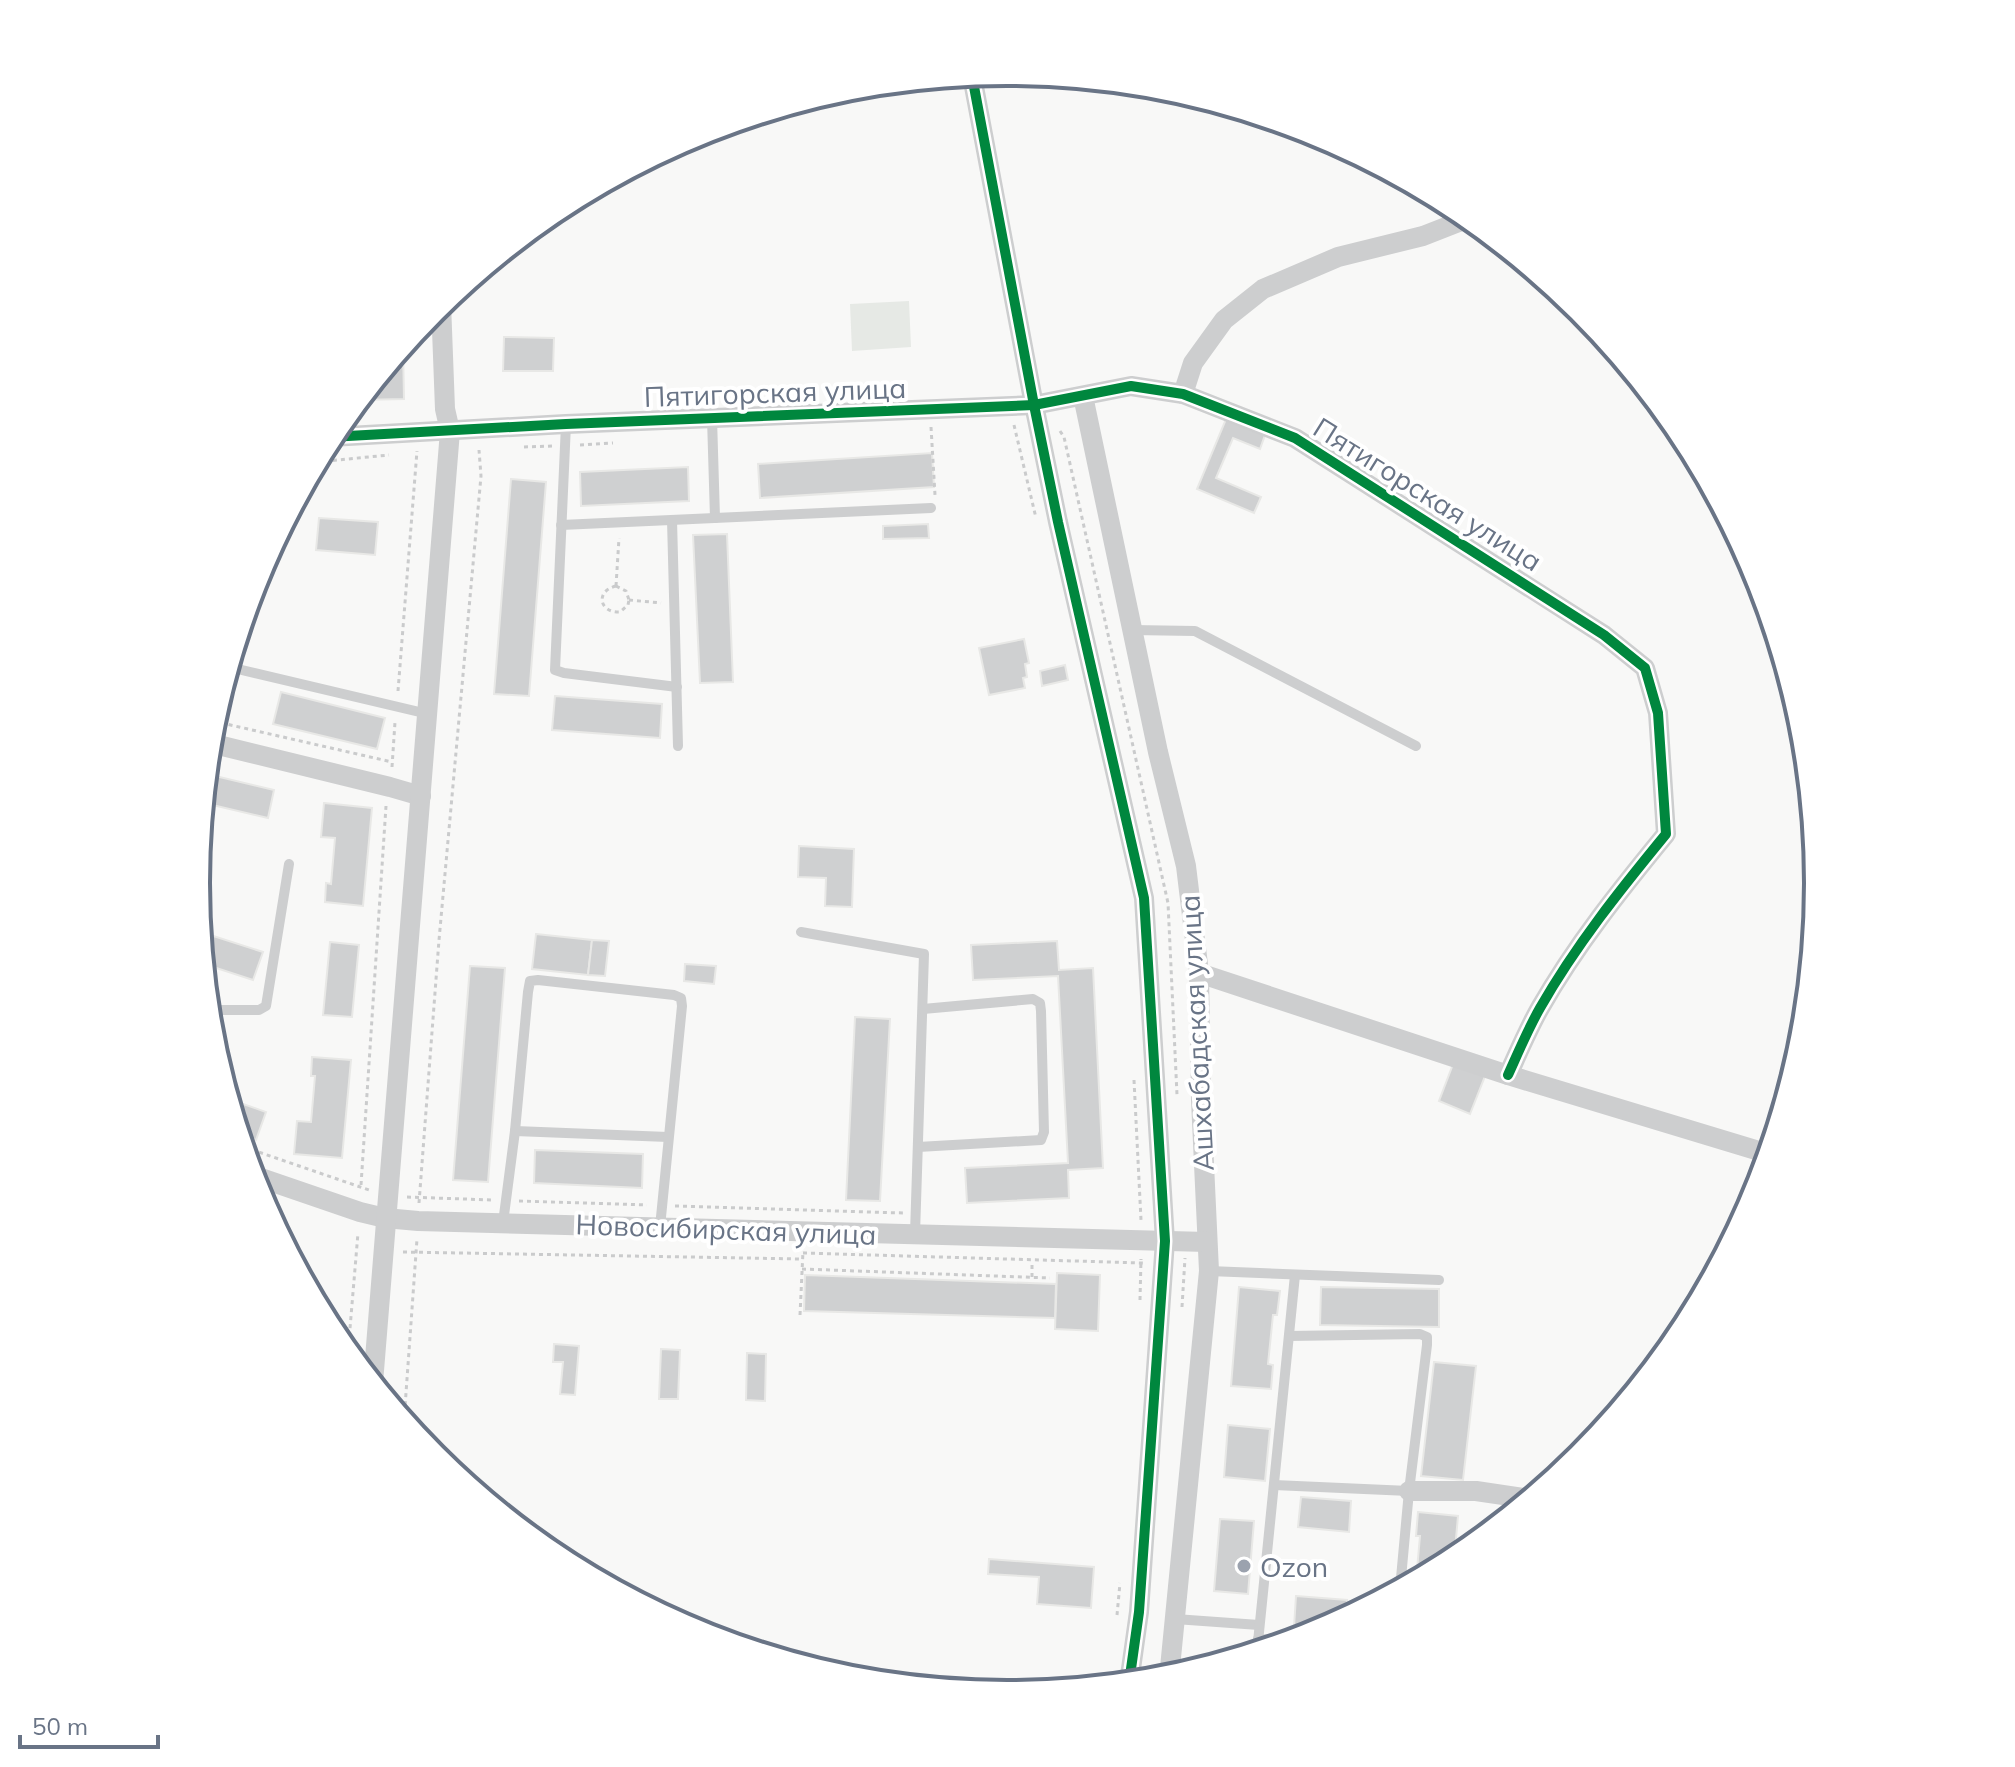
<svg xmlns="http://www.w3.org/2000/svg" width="2015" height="1767" viewBox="0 0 2015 1767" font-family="Mulish,sans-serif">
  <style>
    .grass { fill: #e6e9e5 }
    .building { fill: #cfd0d1; stroke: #e8e8e6; stroke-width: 2 }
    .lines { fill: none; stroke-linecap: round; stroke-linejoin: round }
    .path { stroke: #cacbcc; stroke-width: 3; stroke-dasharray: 4 4; stroke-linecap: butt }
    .service { stroke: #cdcecf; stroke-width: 10 }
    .minor { stroke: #cdcecf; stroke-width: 20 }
    .cycleway-casing { stroke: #fff; stroke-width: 15 }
    .cycleway { stroke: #00873e; stroke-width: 10 }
    .poi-dot { fill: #9ba2ae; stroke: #fff; stroke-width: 3 }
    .labels { text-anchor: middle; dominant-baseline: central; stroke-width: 8; stroke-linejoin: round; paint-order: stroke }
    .street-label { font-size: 28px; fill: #697486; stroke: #fff }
    .poi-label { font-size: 28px; fill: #697486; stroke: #fff; text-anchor: start }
    .rim { fill: none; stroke: #697486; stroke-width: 4 }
  </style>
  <rect width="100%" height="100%" fill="#f8f8f7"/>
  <!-- grass -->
  <polygon class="grass" points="909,301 911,347 852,351 850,304"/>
  <!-- building -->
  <g class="building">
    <polygon points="504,337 554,338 553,371 503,371"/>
    <polygon points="403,348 404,399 359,400"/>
    <polygon points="1226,419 1265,435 1260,449 1233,438 1216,478 1261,497 1254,513 1197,489"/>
    <polygon points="932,453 934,487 760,498 758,464"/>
    <polygon points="688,467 689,501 581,506 580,472"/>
    <polygon points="511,479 546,482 529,696 494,694"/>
    <polygon points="319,518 378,522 375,555 316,550"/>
    <polygon points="928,524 929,538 883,539 883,526"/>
    <polygon points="727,534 733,682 700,683 693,535"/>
    <polygon points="1024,639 1029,663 1025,664 1027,677 1023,678 1025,688 989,695 979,648"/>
    <polygon points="1065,665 1068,680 1042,686 1040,671"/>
    <polygon points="225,681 230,682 222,714 215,712"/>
    <polygon points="281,692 385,718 377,749 273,724"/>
    <polygon points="555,696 662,704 660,738 552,730"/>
    <polygon points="207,774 274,790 268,818 204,803"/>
    <polygon points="324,803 372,808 363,906 325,902 326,883 331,884 335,838 321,837"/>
    <polygon points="799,846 854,849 852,907 825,906 826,878 798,877"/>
    <polygon points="201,932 263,952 253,980 204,964"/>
    <polygon points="536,934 592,940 588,975 532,969"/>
    <polygon points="592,940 609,941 605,976 588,975"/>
    <polygon points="1057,941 1059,970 1093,968 1103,1168 1068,1170 1069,1198 967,1203 965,1168 1068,1163 1058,976 973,980 971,945"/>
    <polygon points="330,942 359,945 352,1017 323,1015"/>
    <polygon points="685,964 716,966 714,984 684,981"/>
    <polygon points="470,966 505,968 488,1182 453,1180"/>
    <polygon points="855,1017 890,1019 880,1201 846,1200"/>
    <polygon points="312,1057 351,1060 342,1158 294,1154 297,1121 311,1122 315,1076 311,1076"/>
    <polygon points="1455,1059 1487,1071 1470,1114 1439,1101"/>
    <polygon points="229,1099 266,1112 256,1140 240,1134"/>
    <polygon points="535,1150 643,1154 642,1188 534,1183"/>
    <polygon points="1057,1273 1100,1275 1098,1331 1055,1329"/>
    <polygon points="805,1275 1056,1284 1055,1318 804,1311"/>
    <polygon points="1239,1287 1280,1291 1277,1315 1273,1315 1268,1364 1273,1365 1271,1389 1231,1386"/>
    <polygon points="1321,1287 1439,1289 1439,1327 1320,1325"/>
    <polygon points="554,1344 579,1346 575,1395 560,1394 563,1362 553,1362"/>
    <polygon points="661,1349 680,1350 678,1399 659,1399"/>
    <polygon points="747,1353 766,1354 765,1401 746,1400"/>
    <polygon points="1434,1362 1476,1366 1463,1480 1421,1476"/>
    <polygon points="1228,1425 1270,1429 1265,1481 1224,1477"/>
    <polygon points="1301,1497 1351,1501 1349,1532 1298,1527"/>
    <polygon points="1418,1512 1458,1516 1454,1561 1416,1581 1420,1536 1416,1536"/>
    <polygon points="1220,1519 1254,1521 1248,1594 1214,1591"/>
    <polygon points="989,1559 1094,1567 1091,1608 1037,1604 1039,1577 988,1574"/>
    <polygon points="1296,1596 1347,1600 1345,1619 1324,1630 1294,1627"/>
  </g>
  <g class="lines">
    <!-- path -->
    <g class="path">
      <polyline points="1014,425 1036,518"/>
      <polyline points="931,427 935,495"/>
      <polyline points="1060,431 1064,437 1168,903 1177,1095"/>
      <polyline points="580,445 613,443"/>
      <polyline points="524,447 553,446"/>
      <polyline points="317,462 389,455"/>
      <polyline points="616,586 619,538"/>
      <path d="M616,586C595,591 599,613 620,612L628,605L629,600"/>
      <polyline points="616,586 626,591 629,600"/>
      <polyline points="629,600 661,603"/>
      <polyline points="398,691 417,451"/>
      <polyline points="213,721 392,762"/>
      <polyline points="392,767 395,722"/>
      <polyline points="1134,1080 1141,1220"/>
      <polyline points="244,1147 369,1190"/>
      <polyline points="361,1185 386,806"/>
      <polyline points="407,1197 492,1200"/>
      <polyline points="519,1201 647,1205"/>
      <polyline points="419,1203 439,940 481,476 479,450"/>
      <polyline points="675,1206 903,1213"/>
      <polyline points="403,1252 802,1259"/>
      <polyline points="803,1253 1143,1263"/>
      <polyline points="802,1269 1050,1278"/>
      <polyline points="1032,1277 1032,1261"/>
      <polyline points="1140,1300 1141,1259"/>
      <polyline points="1182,1307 1185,1258"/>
      <polyline points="800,1315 803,1251"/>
      <polyline points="348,1352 358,1233"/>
      <polyline points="404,1421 417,1239"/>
      <polyline points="1117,1615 1120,1583"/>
    </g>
    <!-- service -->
    <g class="service">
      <polyline points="712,418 715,518"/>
      <polyline points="566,424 555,670 564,673 677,687"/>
      <polyline points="672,520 678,746"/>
      <polyline points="561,525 931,508"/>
      <polyline points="1132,630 1195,631 1416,746"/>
      <polyline points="229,667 428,714"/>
      <polyline points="801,932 924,954 915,1234"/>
      <polyline points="208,1010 259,1010 266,1006 289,864"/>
      <polyline points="515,1131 668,1137"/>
      <polyline points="918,1147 1041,1140 1044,1132 1041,1011 1040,1003 1033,999 923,1009"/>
      <polyline points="503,1223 515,1131 528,992 530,981 538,980 674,995 681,998 682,1006 660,1227"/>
      <polyline points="1209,1271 1439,1280"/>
      <polyline points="1289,1336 1420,1334 1427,1337 1427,1345 1409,1491 1400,1589"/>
      <polyline points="1274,1485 1409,1491"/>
      <polyline points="1175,1619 1259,1625"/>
      <polyline points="1258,1639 1293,1641"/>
      <polyline points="1257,1652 1295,1275"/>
    </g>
    <!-- minor -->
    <g class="minor">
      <polyline points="972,76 1034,405 1058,522 1144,898 1165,1241 1139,1612 1129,1683"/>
      <polyline points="1183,394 1193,363 1224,320 1263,289 1338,257 1423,236 1469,218"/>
      <polyline points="1083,396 1158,752 1186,866 1199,973 1201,1100 1209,1271 1169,1678"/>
      <path d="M330,437L566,424L1034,405L1131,386L1183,394L1295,438L1604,635L1645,668L1658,713L1666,834C1620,890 1576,945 1540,1008C1528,1029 1518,1053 1508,1075"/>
      <polyline points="210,743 390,787 421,796"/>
      <polyline points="1199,973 1508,1075 1769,1154"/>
      <polyline points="252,1175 360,1212 385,1218 418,1221 1207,1242"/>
      <polyline points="373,1383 450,431 445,409 441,303"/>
      <polyline points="1409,1491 1476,1491 1530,1499"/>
    </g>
    <defs>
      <g id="cycleway">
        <polyline points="972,76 1034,405 1058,522 1144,898 1165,1241 1139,1612 1129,1683"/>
        <path d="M330,437L566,424L1034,405L1131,386L1183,394L1295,438L1604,635L1645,668L1658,713L1666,834C1620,890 1576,945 1540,1008C1528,1029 1518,1053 1508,1075"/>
      </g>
    </defs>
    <!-- cycleway casing -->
    <use href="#cycleway" class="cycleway-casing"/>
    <!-- cycleway -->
    <use href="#cycleway" class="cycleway"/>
  </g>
  <!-- markers -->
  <circle class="poi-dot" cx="1244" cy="1566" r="8"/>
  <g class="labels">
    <!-- street labels -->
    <g class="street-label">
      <text transform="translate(775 392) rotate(-2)">Пятигорская улица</text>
      <text transform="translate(1428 494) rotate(32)">Пятигорская улица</text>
      <text transform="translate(1196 1033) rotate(-93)">Ашхабадская улица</text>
      <text transform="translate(726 1229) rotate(2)">Новосибирская улица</text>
    </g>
    <!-- poi labels -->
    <g class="poi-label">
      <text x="1260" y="1566">Ozon</text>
    </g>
  </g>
  <!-- crop -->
  <path d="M0 0H2015V1767H0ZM210 883a797 797 0 1 1 1594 0a797 797 0 1 1-1594 0Z" fill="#fff" fill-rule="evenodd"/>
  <path class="rim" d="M210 883a797 797 0 1 1 1594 0a797 797 0 1 1-1594 0Z"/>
  <!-- scale -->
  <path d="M20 1735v12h138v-12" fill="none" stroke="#697486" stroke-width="4"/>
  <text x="32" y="1735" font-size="24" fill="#697486" stroke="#ffffff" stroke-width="6" paint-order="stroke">50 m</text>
</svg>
